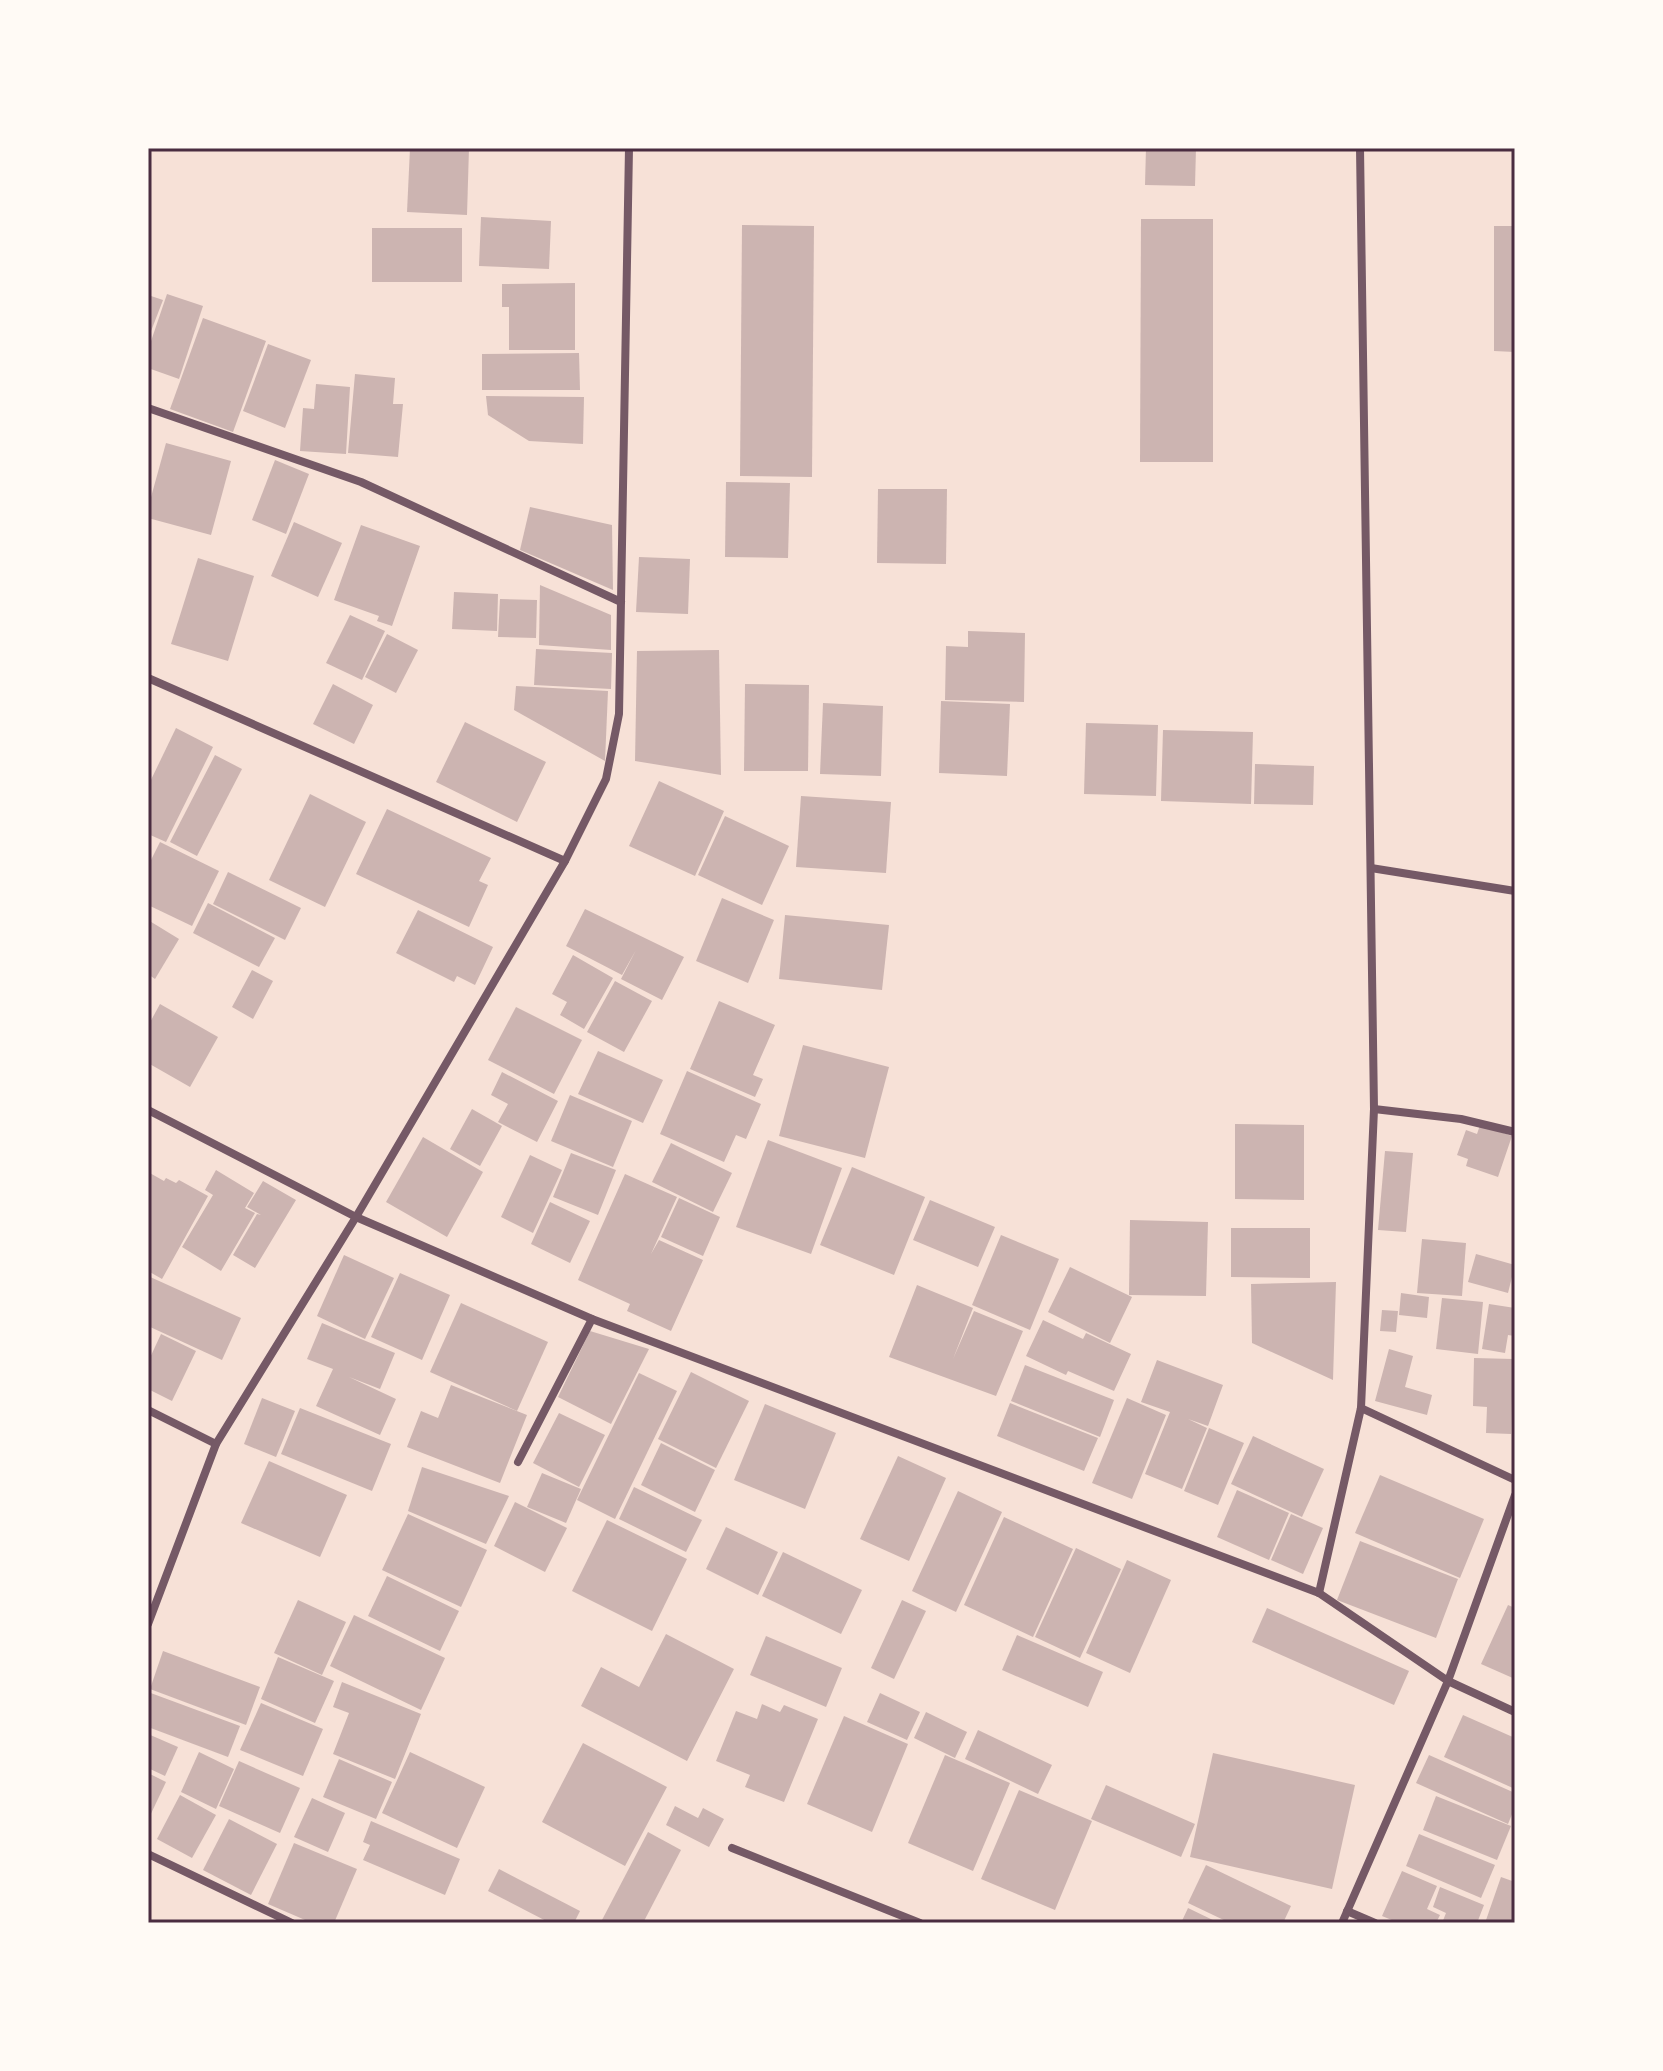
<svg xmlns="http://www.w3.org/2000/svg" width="1663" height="2071" viewBox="0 0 1663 2071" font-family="'Roboto Serif',serif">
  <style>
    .building { fill: #ccb4b1 }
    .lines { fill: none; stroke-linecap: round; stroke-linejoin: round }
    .minor { stroke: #755966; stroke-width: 8 }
    .neatline { fill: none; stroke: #4a2c40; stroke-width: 3 }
  </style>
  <rect width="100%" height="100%" fill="#f7e1d7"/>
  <!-- building -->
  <g class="building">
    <polygon points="410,148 469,148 467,215 407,212"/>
    <polygon points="1146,148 1196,148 1195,186 1145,185"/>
    <polygon points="481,217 551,221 549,269 479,266"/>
    <polygon points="1141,219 1213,219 1213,462 1140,462"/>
    <polygon points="742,225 814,226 812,477 740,476"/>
    <polygon points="1494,226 1515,226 1515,352 1494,351"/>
    <rect x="372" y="228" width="90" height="54"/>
    <polygon points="575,283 575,350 509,350 509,307 502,307 502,284"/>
    <polygon points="167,294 203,306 179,379 148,368 148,350"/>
    <polygon points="148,295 163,300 148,339"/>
    <polygon points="203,318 266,341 233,432 170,409"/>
    <polygon points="268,344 311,360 285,428 243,411"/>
    <polygon points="579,353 580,390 482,390 482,354"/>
    <polygon points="355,374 395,378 393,404 403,404 398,457 348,453"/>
    <polygon points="316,384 350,387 346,454 300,451 303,408 314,409"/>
    <polygon points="486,396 584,397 583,444 529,441 488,415"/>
    <polygon points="166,443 231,461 211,535 148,518 148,508"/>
    <polygon points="275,460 309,474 286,534 252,520"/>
    <polygon points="726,482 790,483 788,558 725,557"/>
    <polygon points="878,489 947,489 946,564 877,563"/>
    <polygon points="530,507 612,525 613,590 520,550"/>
    <polygon points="294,522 342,543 318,597 271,576"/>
    <polygon points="361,525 420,546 392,626 377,621 379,616 334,600"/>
    <polygon points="639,557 690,559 688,614 636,612"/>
    <polygon points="198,558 254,576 228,661 171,644"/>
    <polygon points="540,585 611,615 611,650 539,645"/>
    <polygon points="454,592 498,594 497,631 452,629"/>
    <polygon points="500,599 537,600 536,638 498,637"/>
    <polygon points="350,615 385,631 362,680 326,663"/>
    <polygon points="968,631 1025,633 1024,702 945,700 946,646 968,647"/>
    <polygon points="387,634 418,650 396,693 365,677"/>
    <polygon points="536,649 612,653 611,689 534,685"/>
    <polygon points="719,650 721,775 635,761 637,651"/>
    <polygon points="333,684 373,705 354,744 313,724"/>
    <polygon points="745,684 809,685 808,771 744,771"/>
    <polygon points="516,686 608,691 605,761 514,710"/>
    <polygon points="941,701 1010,704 1007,776 939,773"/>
    <polygon points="823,703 883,706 881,776 820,774"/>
    <polygon points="465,722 546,762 517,822 436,782"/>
    <polygon points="1086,723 1158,725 1156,796 1084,794"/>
    <polygon points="176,728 213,747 166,842 148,834 148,786"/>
    <polygon points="1163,730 1253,732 1251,804 1161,801"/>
    <polygon points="215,755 242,769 197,856 170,842"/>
    <polygon points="1255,764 1314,766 1313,805 1254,804"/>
    <polygon points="659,781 724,811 695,876 629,846"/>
    <polygon points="310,794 366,822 325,907 269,880"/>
    <polygon points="801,796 891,802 886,873 796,867"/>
    <polygon points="387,809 491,858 479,881 488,885 469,927 356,874"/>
    <polygon points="725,816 789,846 762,905 698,875"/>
    <polygon points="160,842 219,871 192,926 148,905 148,866"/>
    <polygon points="228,872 301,908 285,940 213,904"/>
    <polygon points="722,898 774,920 748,983 696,961"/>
    <polygon points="208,903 275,938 259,967 193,933"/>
    <polygon points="585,909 684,957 662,1000 621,979 636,950 622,975 566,946"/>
    <polygon points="418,910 493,947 475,985 457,976 454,982 396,953"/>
    <polygon points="785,915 889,925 882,990 779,979"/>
    <polygon points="148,920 179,939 155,979 148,974"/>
    <polygon points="573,955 613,978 584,1029 560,1015 567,1002 552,994"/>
    <polygon points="252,970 273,981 253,1019 232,1007"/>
    <polygon points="615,981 652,1001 624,1052 587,1032"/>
    <polygon points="719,1001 775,1025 753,1075 763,1079 755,1097 690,1069"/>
    <polygon points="160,1004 218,1037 190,1087 148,1063 148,1026"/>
    <polygon points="516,1007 582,1040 554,1094 488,1060"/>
    <polygon points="803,1045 889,1067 865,1158 779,1136"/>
    <polygon points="598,1051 663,1080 643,1123 578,1094"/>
    <polygon points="687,1071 761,1104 746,1139 736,1135 724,1162 660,1134"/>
    <polygon points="502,1072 558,1101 537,1142 498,1122 508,1104 491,1095"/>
    <polygon points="570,1095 632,1121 613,1167 551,1141"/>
    <polygon points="472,1109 502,1126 480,1166 450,1149"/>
    <polygon points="1235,1124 1304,1125 1304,1200 1235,1199"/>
    <polygon points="1480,1125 1512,1136 1498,1177 1466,1166 1468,1159 1457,1155 1466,1130 1477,1134"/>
    <polygon points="423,1137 483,1172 447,1237 386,1202"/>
    <polygon points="768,1140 842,1168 811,1254 736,1227"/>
    <polygon points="671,1143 732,1173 713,1212 652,1182"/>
    <polygon points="1385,1151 1413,1153 1406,1232 1378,1230"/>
    <polygon points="571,1153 616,1170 598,1215 553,1197"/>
    <polygon points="530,1155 562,1170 533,1233 501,1217"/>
    <polygon points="852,1167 925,1197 894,1275 820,1245"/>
    <polygon points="216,1170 254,1193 245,1208 255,1213 221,1271 182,1247 213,1195 205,1190"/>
    <polygon points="148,1172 164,1181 166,1178 176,1183 179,1180 208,1196 162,1279 148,1271"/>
    <polygon points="625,1174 677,1197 651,1254 659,1240 703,1260 671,1331 627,1311 630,1304 578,1280"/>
    <polygon points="263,1181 296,1200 255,1268 233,1255 257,1214 261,1215 247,1207"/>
    <polygon points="679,1198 720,1217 703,1256 661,1237"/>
    <polygon points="930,1200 995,1227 978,1267 913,1240"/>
    <polygon points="550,1202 590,1221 570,1263 531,1244"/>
    <polygon points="1130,1220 1208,1222 1206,1296 1129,1295"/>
    <polygon points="1231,1228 1310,1228 1310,1278 1231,1277"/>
    <polygon points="1001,1235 1059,1259 1030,1330 972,1305"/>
    <polygon points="1422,1239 1466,1243 1462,1296 1417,1293"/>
    <polygon points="1476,1254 1515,1265 1508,1293 1468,1282"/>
    <polygon points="344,1255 394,1278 365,1339 317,1316"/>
    <polygon points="1070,1267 1132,1297 1110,1343 1048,1312"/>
    <polygon points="400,1273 450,1295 422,1360 371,1337"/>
    <polygon points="148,1276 241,1318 222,1360 148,1326"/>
    <polygon points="1336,1282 1333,1380 1252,1343 1251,1284"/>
    <polygon points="917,1285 973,1308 953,1359 974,1311 1023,1331 996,1396 889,1357"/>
    <polygon points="1401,1293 1429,1297 1427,1318 1399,1315"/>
    <polygon points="1442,1298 1483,1302 1478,1354 1436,1349"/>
    <polygon points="461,1303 548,1342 517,1411 430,1372"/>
    <polygon points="1489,1304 1515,1308 1515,1336 1508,1335 1505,1353 1482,1349"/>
    <polygon points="1382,1310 1398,1311 1396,1332 1380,1331"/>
    <polygon points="1043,1320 1083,1339 1086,1333 1131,1354 1114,1391 1068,1371 1066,1375 1026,1356"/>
    <polygon points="322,1323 395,1353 380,1389 349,1377 396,1399 380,1435 316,1406 333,1369 307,1359"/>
    <polygon points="590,1331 649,1349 611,1424 558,1397"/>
    <polygon points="161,1334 196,1351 172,1401 148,1389 148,1362"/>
    <polygon points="1389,1349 1413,1356 1405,1387 1432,1395 1427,1415 1375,1401"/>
    <polygon points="1474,1358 1513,1359 1511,1434 1486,1433 1487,1407 1473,1406"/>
    <polygon points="1157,1360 1223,1385 1208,1426 1188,1419 1207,1428 1182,1489 1145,1474 1170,1412 1141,1402"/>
    <polygon points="1025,1365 1114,1400 1100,1437 1011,1401"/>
    <polygon points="691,1372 749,1401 716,1468 658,1439"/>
    <polygon points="639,1373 677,1391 615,1519 577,1500"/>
    <polygon points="451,1385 527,1415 500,1483 407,1447 421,1411 438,1418"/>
    <polygon points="262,1398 295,1411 276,1457 244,1444"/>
    <polygon points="1127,1398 1166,1415 1132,1499 1092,1483"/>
    <polygon points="1010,1403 1098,1438 1084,1471 997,1436"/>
    <polygon points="765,1404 836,1433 805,1509 734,1480"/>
    <polygon points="300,1408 391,1444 372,1491 281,1454"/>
    <polygon points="559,1413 605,1435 579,1487 533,1463"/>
    <polygon points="1209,1428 1244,1443 1218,1505 1184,1491"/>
    <polygon points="1253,1436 1324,1469 1302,1517 1231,1484"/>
    <polygon points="661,1443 715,1470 695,1512 641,1485"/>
    <polygon points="898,1456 946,1478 909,1561 860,1539"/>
    <polygon points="269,1461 347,1495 320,1557 241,1523"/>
    <polygon points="422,1467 509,1496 486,1544 408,1511"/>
    <polygon points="542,1473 581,1489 566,1523 527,1507"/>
    <polygon points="1380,1475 1484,1519 1460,1578 1355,1533"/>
    <polygon points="634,1487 702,1520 686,1552 619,1519"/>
    <polygon points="1237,1490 1289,1513 1269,1560 1217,1537"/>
    <polygon points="958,1491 1002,1512 956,1612 912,1591"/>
    <polygon points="515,1502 567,1528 545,1572 494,1546"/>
    <polygon points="408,1514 487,1550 461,1607 382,1570"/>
    <polygon points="1291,1514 1323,1528 1303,1574 1271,1560"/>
    <polygon points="1004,1517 1073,1549 1033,1637 964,1605"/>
    <polygon points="607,1520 687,1559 652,1631 572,1591"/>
    <polygon points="726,1527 778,1552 758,1595 706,1569"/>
    <polygon points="1360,1541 1458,1579 1436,1638 1337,1600"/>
    <polygon points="1076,1548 1121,1569 1080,1658 1035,1637"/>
    <polygon points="783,1552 862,1590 841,1634 762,1596"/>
    <polygon points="1127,1560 1171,1580 1130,1673 1086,1653"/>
    <polygon points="387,1576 459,1611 440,1651 368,1616"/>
    <polygon points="298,1600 346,1622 322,1675 274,1653"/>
    <polygon points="902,1600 926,1611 894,1679 871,1668"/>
    <polygon points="1508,1605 1515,1608 1515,1679 1481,1664"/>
    <polygon points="1267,1608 1409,1671 1394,1705 1252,1642"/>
    <polygon points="354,1615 445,1658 421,1710 330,1666"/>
    <polygon points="666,1634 734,1669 687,1761 581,1706 601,1667 639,1687"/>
    <polygon points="1017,1635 1103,1672 1088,1707 1002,1670"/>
    <polygon points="766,1636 842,1668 826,1707 750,1675"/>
    <polygon points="163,1651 260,1687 246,1725 150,1689"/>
    <polygon points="278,1657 334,1681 315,1723 261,1699"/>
    <polygon points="342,1682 421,1714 395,1779 333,1754 349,1713 333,1707"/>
    <polygon points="148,1692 240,1726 228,1757 148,1727"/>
    <polygon points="880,1693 920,1712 907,1740 867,1722"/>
    <polygon points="261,1703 323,1729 303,1776 240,1750"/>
    <polygon points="762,1704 780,1712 784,1705 818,1719 784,1802 745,1787 750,1775 716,1761 736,1711 757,1719"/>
    <polygon points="926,1712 967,1732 955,1758 914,1738"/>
    <polygon points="1463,1715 1515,1738 1515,1789 1444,1757"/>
    <polygon points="844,1716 908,1744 872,1832 807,1804"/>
    <polygon points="978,1730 1052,1765 1038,1794 965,1759"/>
    <polygon points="148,1734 178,1747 165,1776 148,1768"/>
    <polygon points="583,1743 667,1787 625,1866 542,1822"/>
    <polygon points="199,1752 234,1769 216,1809 181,1792"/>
    <polygon points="410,1752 485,1787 457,1848 382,1813"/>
    <polygon points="1213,1753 1355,1785 1332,1889 1190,1857"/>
    <polygon points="945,1755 1010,1783 973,1871 908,1843"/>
    <polygon points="1429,1755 1515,1793 1515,1807 1508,1824 1416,1783"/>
    <polygon points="339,1759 392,1782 376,1819 323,1797"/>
    <polygon points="239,1761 300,1788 280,1833 219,1806"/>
    <polygon points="148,1773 166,1782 148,1820"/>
    <polygon points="1106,1785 1195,1824 1181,1857 1091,1819"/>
    <polygon points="1019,1790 1092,1821 1055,1910 981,1879"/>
    <polygon points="180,1795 216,1815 192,1858 157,1839"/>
    <polygon points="1436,1796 1511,1826 1497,1860 1423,1830"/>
    <polygon points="312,1798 345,1813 328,1852 294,1837"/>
    <polygon points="675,1806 698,1818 703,1808 724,1819 709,1847 666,1825"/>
    <polygon points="229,1819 277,1844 251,1895 203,1870"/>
    <polygon points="371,1821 460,1859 445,1895 363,1860 370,1845 363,1842"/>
    <polygon points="648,1832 681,1850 643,1923 607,1923 602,1920"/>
    <polygon points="1419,1834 1495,1865 1481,1898 1406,1866"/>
    <polygon points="294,1843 357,1869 334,1923 312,1923 268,1904"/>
    <polygon points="1206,1865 1291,1906 1283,1923 1230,1923 1188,1903"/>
    <polygon points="499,1869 580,1911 574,1923 550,1923 488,1891"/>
    <polygon points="1402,1871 1437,1886 1427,1909 1440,1915 1436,1923 1399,1923 1382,1916"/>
    <polygon points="1501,1877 1515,1882 1515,1923 1485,1923"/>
    <polygon points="1440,1887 1484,1905 1477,1923 1442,1923 1446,1913 1433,1907"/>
    <polygon points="1188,1908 1219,1923 1181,1923"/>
  </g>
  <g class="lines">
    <!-- minor -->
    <g class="minor">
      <polyline points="148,408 361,482 621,602"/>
      <polyline points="148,678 565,861"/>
      <polyline points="1371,868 1515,891"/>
      <polyline points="1374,1109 1461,1119 1515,1132"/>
      <polyline points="148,1110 356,1217 592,1319 1319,1593 1448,1681 1515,1712"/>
      <polyline points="1361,1408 1515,1480"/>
      <polyline points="148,1410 216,1444"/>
      <polyline points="518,1462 592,1319"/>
      <polyline points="1319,1593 1361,1408 1374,1109 1360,148"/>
      <polyline points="148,1624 216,1444 356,1217 565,861 606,779 619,714 629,148"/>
      <polyline points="732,1848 920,1923"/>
      <polyline points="148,1854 292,1923"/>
      <polyline points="1347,1911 1375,1923"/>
      <polyline points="1342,1923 1448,1681 1515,1495"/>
    </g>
  </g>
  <!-- border -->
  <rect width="1663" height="2071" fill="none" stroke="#fffaf5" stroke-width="300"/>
  <rect x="150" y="150" width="1363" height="1771" class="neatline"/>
</svg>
